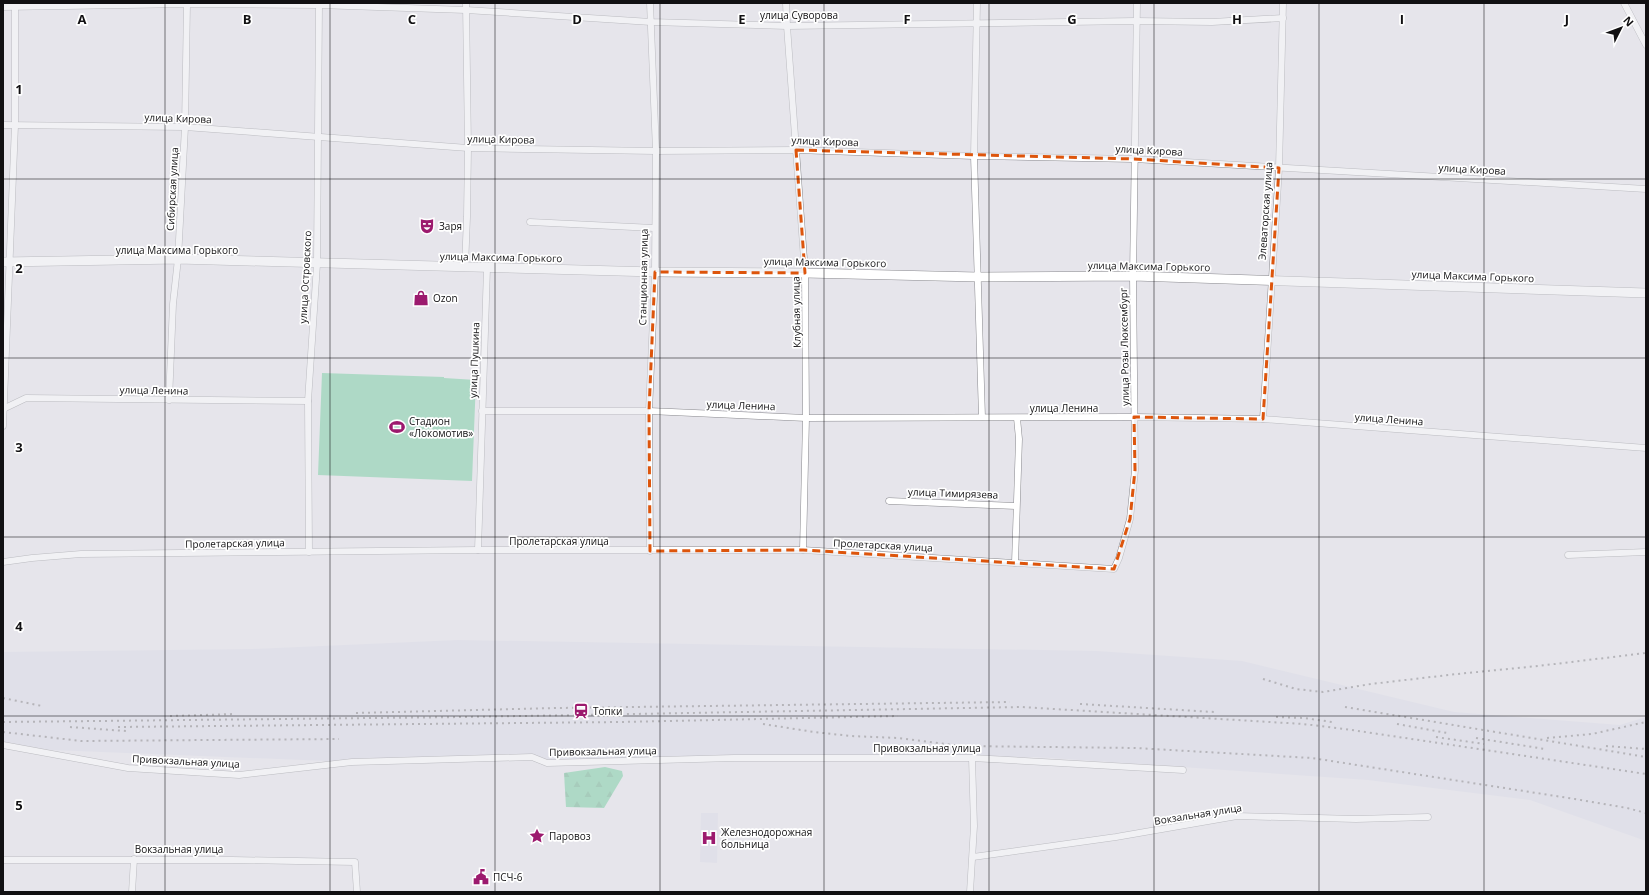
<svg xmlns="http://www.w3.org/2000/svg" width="1649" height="895" viewBox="0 0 1649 895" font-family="'Open Sans',sans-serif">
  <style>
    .built { fill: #dad9e6 }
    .forest { fill: url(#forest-firs) }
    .garden { fill: #6bcb99 }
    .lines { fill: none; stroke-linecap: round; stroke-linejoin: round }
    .street-casing { stroke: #89898e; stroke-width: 7 }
    .secondary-casing { stroke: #89898e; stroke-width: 10 }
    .street { stroke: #fff; stroke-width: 6 }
    .secondary { stroke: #fff; stroke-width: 9 }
    .rail { stroke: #7a797d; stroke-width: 2; stroke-dasharray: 2 4; stroke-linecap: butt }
    .marked { fill: none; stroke: #dd550c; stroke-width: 3; stroke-dasharray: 8 5; stroke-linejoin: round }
    .grid { fill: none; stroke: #111012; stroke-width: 1; stroke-opacity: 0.55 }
    .labels { text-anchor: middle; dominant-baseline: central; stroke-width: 3.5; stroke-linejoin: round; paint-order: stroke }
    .street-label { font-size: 10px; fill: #111012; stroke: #fff }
    .poi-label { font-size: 10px; fill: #111012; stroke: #fff; text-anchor: start }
    .grid-label { font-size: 13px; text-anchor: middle; font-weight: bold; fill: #111012; stroke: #fff; stroke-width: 3.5; stroke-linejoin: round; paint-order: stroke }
  </style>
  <defs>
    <pattern id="forest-firs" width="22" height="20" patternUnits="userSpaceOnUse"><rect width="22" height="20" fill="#6bcb99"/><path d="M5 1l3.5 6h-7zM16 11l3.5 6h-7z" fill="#5cad83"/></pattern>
  </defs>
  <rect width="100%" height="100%" fill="#e6e5eb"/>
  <!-- built -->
  <g class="built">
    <polygon points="458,640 1097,651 1242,661 1454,712 1620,725 1646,717 1646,841 1530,800 1368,780 1037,757 352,762 3,748 3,652 253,649"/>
    <polygon points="701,813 718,813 717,863 700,862"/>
  </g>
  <!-- forest -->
  <polygon class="forest" points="605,767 622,771 623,776 604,808 566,807 564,773"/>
  <!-- garden -->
  <polygon class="garden" points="322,373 444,377 444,378 476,380 472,481 318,475"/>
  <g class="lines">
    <defs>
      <g id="street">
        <polyline points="786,3 787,26 805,273 806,418 803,550"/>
        <polyline points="977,3 974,156 982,417"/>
        <polyline points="1624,3 1646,45"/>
        <polyline points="3,7 187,4 318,5 466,10 651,22 787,26 1136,21 1212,22 1283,18"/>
        <polyline points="3,125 185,127 468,148 656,151 796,150 974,156 1134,159 1646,189"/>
        <polyline points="530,222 654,228"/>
        <polyline points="465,267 467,217 468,148 466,3"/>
        <polyline points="169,400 173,304 178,259 185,127 187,3"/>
        <polyline points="3,409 26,398 308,401"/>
        <polyline points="482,411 649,411 806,418 1134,417 1263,419 1646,448"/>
        <polyline points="1263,419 1279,168 1283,3"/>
        <polyline points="3,426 15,125 15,4"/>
        <polyline points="889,501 1016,506"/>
        <polyline points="478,550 487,268"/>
        <polyline points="650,551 649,411 655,272 656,151 650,3"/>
        <polyline points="309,552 308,401 317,264 319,3"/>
        <polyline points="1568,555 1646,552"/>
        <polyline points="3,562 32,558 81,554 478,550 803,550 1114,569 1119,558 1130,519 1135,470 1133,276 1137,3"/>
        <polyline points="1015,563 1019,439 1017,418"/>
        <polyline points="3,745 128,768 239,775 352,762 532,757 547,763 734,758 972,758 1183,770"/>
        <polyline points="973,857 1116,837 1237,816 1356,819 1428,817"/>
        <polyline points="3,860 232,860 355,862 357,892"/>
        <polyline points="132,892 134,859"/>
        <polyline points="970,892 974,826 972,758"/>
      </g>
      <polyline id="secondary" points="3,262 178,259 655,272 805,273 978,277 1133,276 1646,293"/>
    </defs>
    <!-- street casing -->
    <use href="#street" class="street-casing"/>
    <!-- secondary casing -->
    <use href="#secondary" class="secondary-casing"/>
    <!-- street -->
    <use href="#street" class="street"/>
    <!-- secondary -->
    <use href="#secondary" class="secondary"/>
    <!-- rail -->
    <g class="rail">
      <polyline points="1263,679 1296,689 1323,692 1371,684 1457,674 1538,666 1646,653"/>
      <polyline points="3,698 42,706"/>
      <polyline points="1080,704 1214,712"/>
      <polyline points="1345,707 1646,757"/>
      <polyline points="356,713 557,708 1010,702"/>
      <polyline points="170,716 234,714"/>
      <polyline points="1276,717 1304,718 1332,722"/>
      <polyline points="3,722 466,717 1021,707 1303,724 1345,729 1646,774"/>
      <polyline points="763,724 814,732 851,736 899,738 961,746 1135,748 1312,758 1575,799 1627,808 1646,813"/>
      <polyline points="1397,724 1447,733"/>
      <polyline points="70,727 126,731"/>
      <polyline points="118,727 622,722 898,716"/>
      <polyline points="3,732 81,741 339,739"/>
      <polyline points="1436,737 1484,744"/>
      <polyline points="1476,738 1545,749"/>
      <polyline points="1547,738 1592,734 1646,722"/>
      <polyline points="1606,746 1646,749"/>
    </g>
  </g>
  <!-- marked area -->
  <path d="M0 0H1649V895H0ZM796,150L1134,159L1279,168L1263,419L1134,417L1135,470L1130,519L1114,569L803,550L650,551L649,411L655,272L805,273Z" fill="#e6e5eb" fill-opacity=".55" fill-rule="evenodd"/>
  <path class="marked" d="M796,150L1134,159L1279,168L1263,419L1134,417L1135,470L1130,519L1114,569L803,550L650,551L649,411L655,272L805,273Z"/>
  <!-- grid -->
  <path class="grid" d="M165,3V892M330,3V892M495,3V892M660,3V892M824,3V892M989,3V892M1154,3V892M1319,3V892M1484,3V892M3,179H1646M3,358H1646M3,537H1646M3,716H1646"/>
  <!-- icons -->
  <defs>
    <symbol id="theatre-bare" viewBox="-9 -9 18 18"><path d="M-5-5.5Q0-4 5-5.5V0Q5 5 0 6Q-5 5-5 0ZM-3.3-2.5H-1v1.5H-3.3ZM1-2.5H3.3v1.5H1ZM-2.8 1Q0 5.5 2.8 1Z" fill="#9c1a6e" stroke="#fff" stroke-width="2.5" paint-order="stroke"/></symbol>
    <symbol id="shop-bare" viewBox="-9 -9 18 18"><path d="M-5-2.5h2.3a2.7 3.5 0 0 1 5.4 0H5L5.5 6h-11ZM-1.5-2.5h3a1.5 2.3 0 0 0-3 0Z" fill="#9c1a6e" stroke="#fff" stroke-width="2.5" paint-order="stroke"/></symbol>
    <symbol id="stadium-bare" viewBox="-9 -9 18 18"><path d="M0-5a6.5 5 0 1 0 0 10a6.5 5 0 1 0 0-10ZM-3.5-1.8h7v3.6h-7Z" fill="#9c1a6e" stroke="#fff" stroke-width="2.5" paint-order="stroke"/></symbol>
    <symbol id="station-bare" viewBox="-9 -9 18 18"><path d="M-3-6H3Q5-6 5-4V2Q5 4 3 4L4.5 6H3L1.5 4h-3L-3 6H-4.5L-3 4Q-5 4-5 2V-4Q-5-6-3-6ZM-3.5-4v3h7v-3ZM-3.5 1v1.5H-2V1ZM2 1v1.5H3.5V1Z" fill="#9c1a6e" stroke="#fff" stroke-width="2.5" paint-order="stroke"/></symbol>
    <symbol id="sight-bare" viewBox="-9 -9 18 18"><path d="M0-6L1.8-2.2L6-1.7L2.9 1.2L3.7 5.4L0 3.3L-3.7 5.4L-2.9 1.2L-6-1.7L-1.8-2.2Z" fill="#9c1a6e" stroke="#fff" stroke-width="2.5" paint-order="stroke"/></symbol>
    <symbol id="hospital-bare" viewBox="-9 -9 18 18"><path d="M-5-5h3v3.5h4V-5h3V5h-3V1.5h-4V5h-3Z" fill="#9c1a6e" stroke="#fff" stroke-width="2.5" paint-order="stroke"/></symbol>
    <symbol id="civic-bare" viewBox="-9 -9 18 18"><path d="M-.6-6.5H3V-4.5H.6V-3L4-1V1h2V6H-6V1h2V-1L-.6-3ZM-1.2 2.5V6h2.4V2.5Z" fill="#9c1a6e" stroke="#fff" stroke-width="2.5" paint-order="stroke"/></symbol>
  </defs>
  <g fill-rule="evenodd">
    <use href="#theatre-bare" x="416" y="215" width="22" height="22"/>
    <use href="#shop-bare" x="410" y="287" width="22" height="22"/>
    <use href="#stadium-bare" x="386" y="416" width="22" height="22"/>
    <use href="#station-bare" x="570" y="700" width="22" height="22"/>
    <use href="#sight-bare" x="526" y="825" width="22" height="22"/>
    <use href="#hospital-bare" x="698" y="827" width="22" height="22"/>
    <use href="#civic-bare" x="470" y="866" width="22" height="22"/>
  </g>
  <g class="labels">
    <!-- street labels -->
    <g class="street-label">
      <text x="799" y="15">улица Суворова</text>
      <text transform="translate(178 118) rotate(2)">улица Кирова</text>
      <text transform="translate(501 139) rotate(1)">улица Кирова</text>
      <text transform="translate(825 141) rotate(2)">улица Кирова</text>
      <text transform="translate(1149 150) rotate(3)">улица Кирова</text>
      <text transform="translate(1472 169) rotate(3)">улица Кирова</text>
      <text transform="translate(172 189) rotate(-87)">Сибирская улица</text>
      <text transform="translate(1265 211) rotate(-86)">Элеваторская улица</text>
      <text x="177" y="250">улица Максима Горького</text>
      <text transform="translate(501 257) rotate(1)">улица Максима Горького</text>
      <text transform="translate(825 262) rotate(1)">улица Максима Горького</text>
      <text transform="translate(1149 266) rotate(1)">улица Максима Горького</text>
      <text transform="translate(1473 276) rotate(2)">улица Максима Горького</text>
      <text transform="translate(305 277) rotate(-87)">улица Островского</text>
      <text transform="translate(643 277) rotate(-89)">Станционная улица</text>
      <text transform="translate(796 312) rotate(-91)">Клубная улица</text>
      <text transform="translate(1124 347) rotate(-91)">улица Розы Люксембург</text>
      <text transform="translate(474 360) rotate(-88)">улица Пушкина</text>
      <text transform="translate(154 390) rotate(1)">улица Ленина</text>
      <text transform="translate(741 405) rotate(2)">улица Ленина</text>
      <text x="1064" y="408">улица Ленина</text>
      <text transform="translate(1389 419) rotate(4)">улица Ленина</text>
      <text transform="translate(953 493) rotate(2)">улица Тимирязева</text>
      <text x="559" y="541">Пролетарская улица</text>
      <text transform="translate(235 543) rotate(-1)">Пролетарская улица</text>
      <text transform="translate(883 545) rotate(3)">Пролетарская улица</text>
      <text x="927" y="748">Привокзальная улица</text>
      <text transform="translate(603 751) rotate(-1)">Привокзальная улица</text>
      <text transform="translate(186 761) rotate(3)">Привокзальная улица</text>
      <text transform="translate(1198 814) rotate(-9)">Вокзальная улица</text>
      <text x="179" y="849">Вокзальная улица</text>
    </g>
    <!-- poi labels -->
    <g class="poi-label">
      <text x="439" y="226">Заря</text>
      <text x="433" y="298">Ozon</text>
      <text x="409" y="421">Стадион<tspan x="409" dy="12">«Локомотив»</tspan></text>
      <text x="593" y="711">Топки</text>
      <text x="721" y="832">Железнодорожная<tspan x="721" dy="12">больница</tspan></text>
      <text x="549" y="836">Паровоз</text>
      <text x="493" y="877">ПСЧ-6</text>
    </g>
  </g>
  <g class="grid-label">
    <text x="82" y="24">A</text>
    <text x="247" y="24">B</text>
    <text x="412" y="24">C</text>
    <text x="577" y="24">D</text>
    <text x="742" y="24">E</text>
    <text x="907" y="24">F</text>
    <text x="1072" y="24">G</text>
    <text x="1237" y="24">H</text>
    <text x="1402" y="24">I</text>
    <text x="1567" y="24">J</text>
    <text x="19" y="94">1</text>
    <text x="19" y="273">2</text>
    <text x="19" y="452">3</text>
    <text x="19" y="631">4</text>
    <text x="19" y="810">5</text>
  </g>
  <!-- border -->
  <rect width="1649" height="895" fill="none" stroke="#111012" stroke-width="8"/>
  <!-- north arrow -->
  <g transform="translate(1621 28) rotate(48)" stroke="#ffffff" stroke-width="3" paint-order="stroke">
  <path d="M0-3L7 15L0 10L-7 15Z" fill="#111012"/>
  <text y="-6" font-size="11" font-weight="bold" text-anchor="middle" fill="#111012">N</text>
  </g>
</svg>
